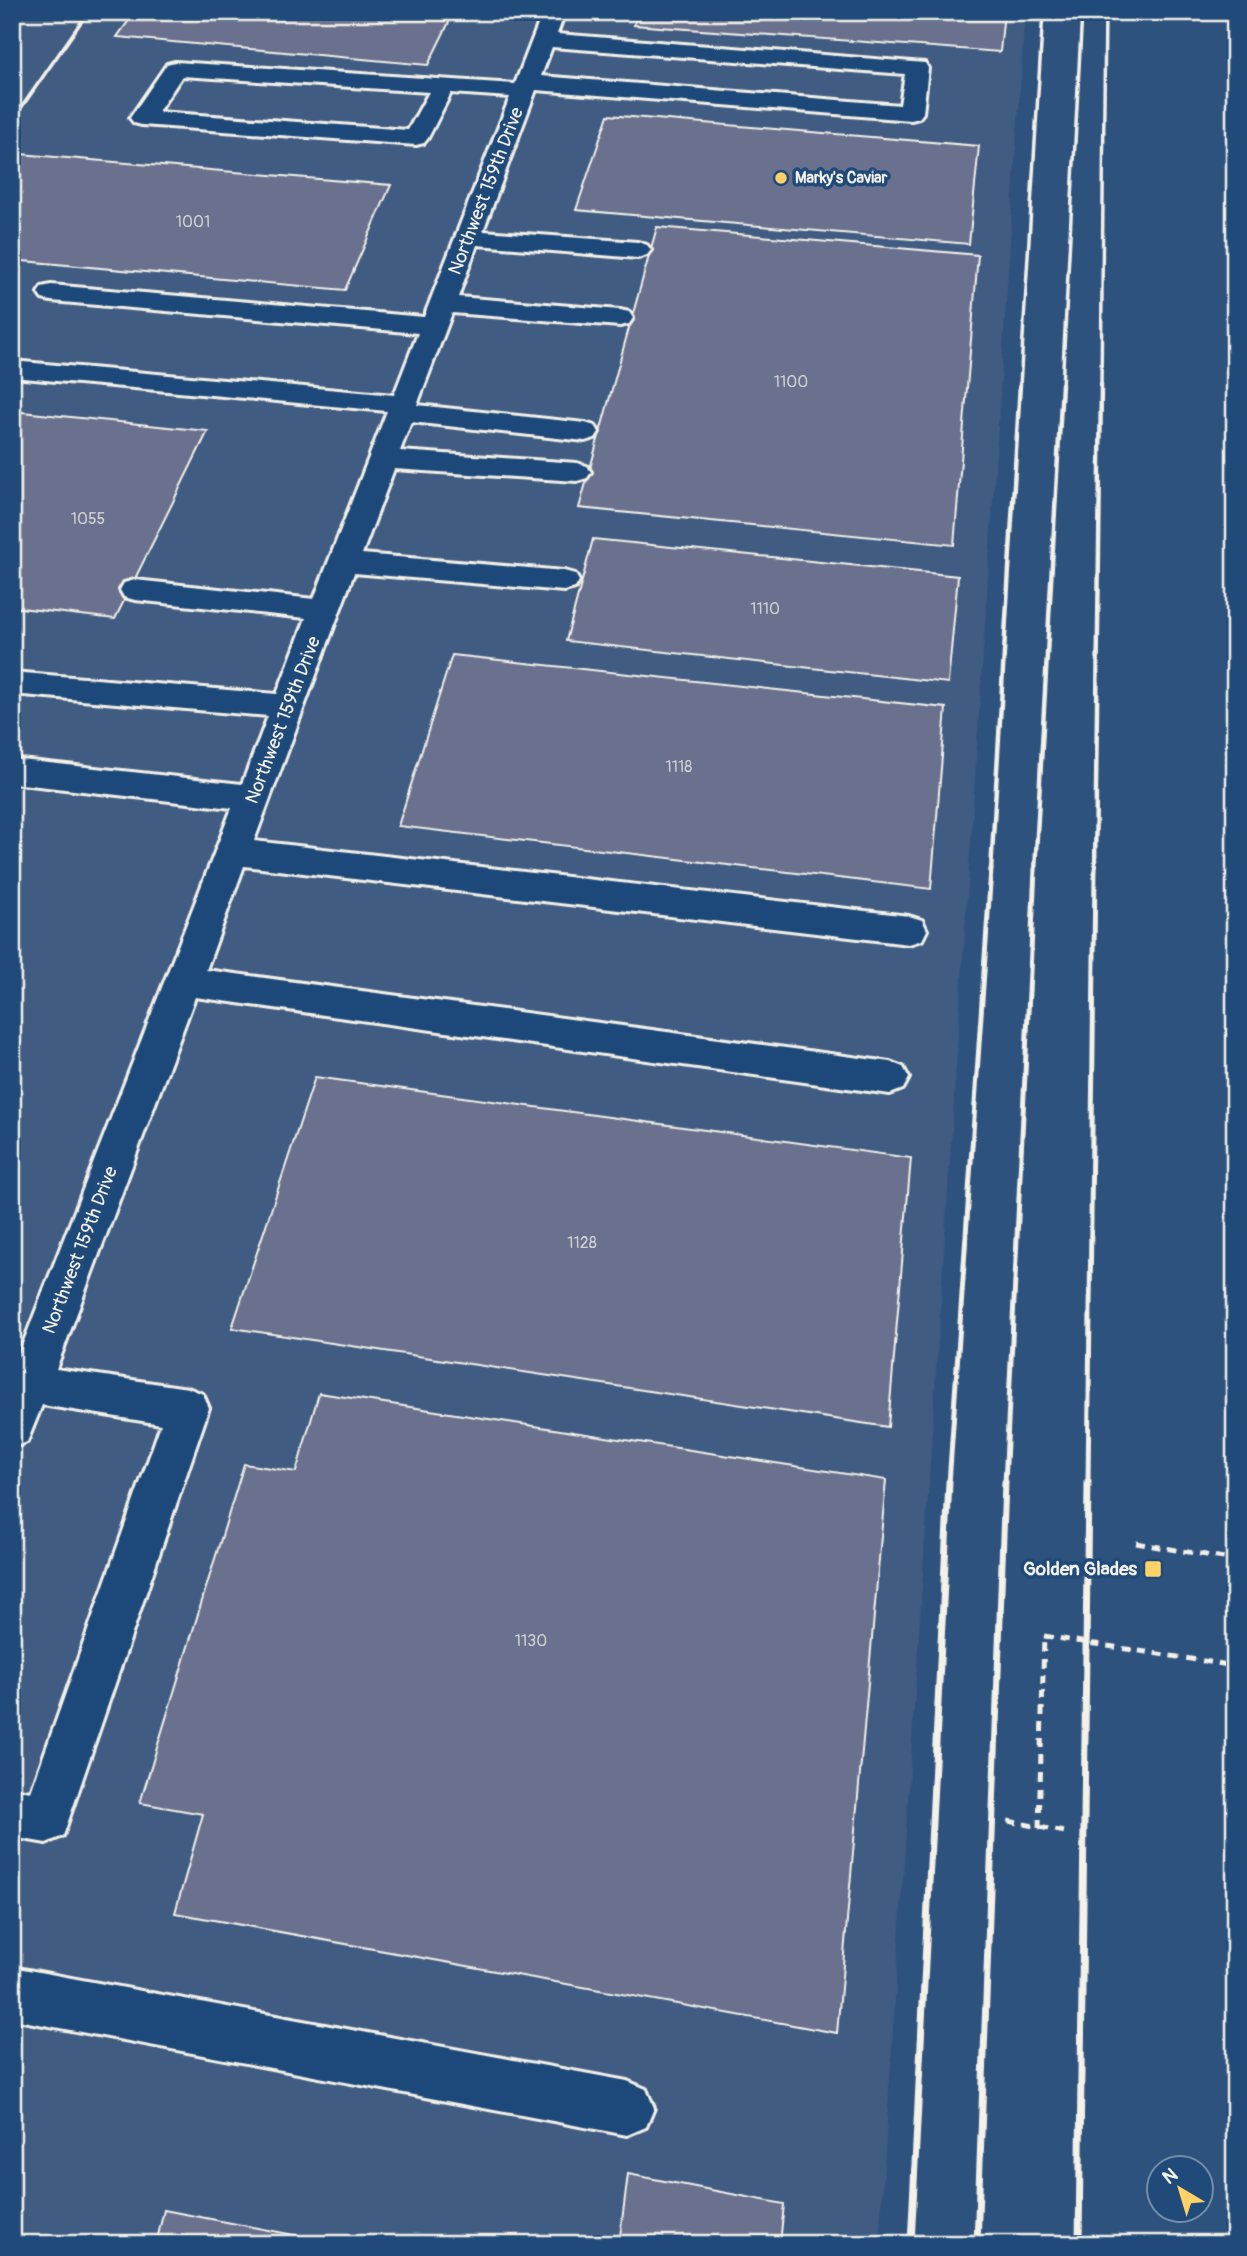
<svg xmlns="http://www.w3.org/2000/svg" width="1247" height="2256" viewBox="0 0 1247 2256" font-family="Pangolin,sans-serif">
  <style>
    .built { fill: #405b83 }
    .building { fill: #6a718f; stroke: #f4f1e8; stroke-width: 2 }
    .lines { fill: none; stroke-linecap: round; stroke-linejoin: round }
    .minor-casing { stroke: #f4f1e8; stroke-width: 6 }
    .path { stroke: #f4f1e8; stroke-width: 5; stroke-dasharray: 9 7; stroke-linecap: butt }
    .minor { fill: #1f4a7a; fill-rule: evenodd }
    .rail-far3 { stroke: #f4f1e8; stroke-width: 3.5 }
    .rail-far2 { stroke: #f4f1e8; stroke-width: 4.5 }
    .rail-far1 { stroke: #f4f1e8; stroke-width: 5 }
    .rail { stroke: #f4f1e8; stroke-width: 7 }
    .path-bridge { stroke: #f4f1e8; stroke-width: 5; stroke-dasharray: 9 7; stroke-linecap: butt }
    .poi-dot { fill: #ffd166; stroke: #1f4a7a; stroke-width: 2.5 }
    .labels { text-anchor: middle; dominant-baseline: central; stroke-width: 7; stroke-linejoin: round; paint-order: stroke }
    .far-poi-label { font-size: 16px; font-weight: bold; fill: #f4f1e8; stroke: #1f4a7a; text-anchor: start }
    .number-label { font-size: 16px; fill: #d2d1d2 }
    .street-label { font-size: 19px; fill: #f4f1e8; stroke: #1f4a7a }
    .poi-label { font-size: 19px; font-weight: bold; fill: #f4f1e8; stroke: #1f4a7a; text-anchor: end }
  </style>
  <rect width="100%" height="100%" fill="#2e527e"/>
  <filter id="ink" filterUnits="userSpaceOnUse"><feTurbulence type="fractalNoise" baseFrequency=".0143" numOctaves="2"/><feDisplacementMap in="SourceGraphic" scale="14" xChannelSelector="R" yChannelSelector="G"/><feConvolveMatrix kernelMatrix="1 2 1 2 8 2 1 2 1" color-interpolation-filters="sRGB"/></filter>
  <g filter="url(#ink)">
    <!-- built -->
    <polygon class="built" points="12,12 1025,12 879,2244 12,2244"/>
    <!-- building -->
    <g class="building">
      <polygon points="135,12 454,12 428,65 117,37"/>
      <polygon points="638,12 1004,12 1000,52 634,25"/>
      <polygon points="608,115 979,146 969,244 576,210"/>
      <polygon points="20,154 391,185 345,290 12,260 12,166"/>
      <polygon points="657,227 978,255 954,545 579,508"/>
      <polygon points="12,411 208,431 115,619 12,607"/>
      <polygon points="593,539 958,576 948,683 566,641"/>
      <polygon points="452,655 946,708 931,889 398,826"/>
      <polygon points="315,1077 911,1158 888,1427 232,1328"/>
      <polygon points="319,1393 886,1480 837,2033 175,1913 203,1814 140,1803 244,1464 296,1472"/>
      <polygon points="628,2174 784,2204 780,2244 619,2244"/>
      <polygon points="164,2210 341,2244 156,2244"/>
    </g>
    <g class="lines">
      <defs>
        <g id="minor">
          <path d="M543,12H565L557,34L925,63L928,68L923,113L919,118L911,120L536,90L483,231L638,242L647,245L651,250L647,255L638,258L477,245L458,297L620,310L629,312L633,318L629,324L620,326L452,313L417,405L585,423L595,426L599,432L595,438L585,441L411,422L400,451L577,463L587,466L591,472L587,478L577,481L394,469L362,554L564,571L575,574L579,581L575,588L564,591L354,573L254,841L909,916L922,920L927,930L922,940L909,944L244,866L206,970L890,1062L903,1067L909,1078L903,1089L890,1094L195,997L56,1369L188,1388L203,1394L209,1408L63,1836L46,1843L12,1837V1789L31,1792L161,1424L42,1405L27,1442L12,1448V1372L232,808L12,783V759L242,784L268,716L12,694V672L277,694L306,618L135,600L124,597L120,590L124,583L135,580L314,599L387,411L12,377V361L394,395L418,333L51,301L42,299L38,293L42,287L51,285L424,317L510,97L451,93L428,138L424,143L416,145L142,125L134,123L130,118L167,64L175,62L515,84ZM552,47L905,74L900,105L541,76ZM182,76L429,92L408,130L158,112Z"/>
          <polygon points="12,1967 627,2081 646,2089 654,2108 646,2127 627,2135 12,2019"/>
        </g>
      </defs>
      <!-- minor casing -->
      <use href="#minor" class="minor-casing"/>
      <!-- path -->
      <g class="path">
        <polyline points="1136,1543 1235,1560"/>
        <polyline points="1008,1821 1070,1833"/>
        <polyline points="1039,1828 1044,1636"/>
      </g>
      <!-- minor -->
      <use href="#minor" class="minor"/>
      <!-- rail-far3 -->
      <g class="rail-far3">
        <polyline points="12,121 88,12"/>
        <polyline points="1020,386 1043,12"/>
        <polyline points="1062,386 1082,12"/>
        <polyline points="1101,386 1105,12"/>
      </g>
      <!-- rail-far2 -->
      <g class="rail-far2">
        <polyline points="991,871 1020,384"/>
        <polyline points="1035,871 1062,384"/>
        <polyline points="1095,871 1101,384"/>
      </g>
      <!-- rail-far1 -->
      <g class="rail-far1">
        <polyline points="949,1484 991,869"/>
        <polyline points="1005,1484 1035,869"/>
        <polyline points="1088,1484 1095,869"/>
      </g>
      <!-- rail -->
      <g class="rail">
        <polyline points="911,2244 949,1482"/>
        <polyline points="977,2244 1005,1482"/>
        <polyline points="1079,2244 1088,1482"/>
      </g>
      <!-- path-bridge -->
      <polyline class="path-bridge" points="1044,1636 1235,1666"/>
    </g>
  </g>
  <!-- markers -->
  <g class="poi-dot">
    <circle cx="781" cy="178" r="7"/>
    <rect x="1144" y="1560" width="18" height="18" rx="3.5"/>
  </g>
  <g class="labels">
    <!-- far-poi labels -->
    <g class="far-poi-label">
      <text x="795" y="178">Marky's Caviar</text>
    </g>
    <!-- number labels -->
    <g class="number-label">
      <text x="193" y="222">1001</text>
      <text x="791" y="382">1100</text>
      <text x="88" y="519">1055</text>
      <text x="765" y="609">1110</text>
      <text x="679" y="767">1118</text>
      <text x="582" y="1243">1128</text>
      <text x="531" y="1641">1130</text>
    </g>
    <!-- street labels -->
    <g class="street-label">
      <text transform="translate(486 191) rotate(-69)">Northwest 159th Drive</text>
      <text transform="translate(283 720) rotate(-69)">Northwest 159th Drive</text>
      <text transform="translate(80 1250) rotate(-69)">Northwest 159th Drive</text>
    </g>
    <!-- poi labels -->
    <g class="poi-label">
      <text x="1137" y="1569">Golden Glades</text>
    </g>
  </g>
  <!-- margin -->
  <rect width="1247" height="2256" fill="none" stroke="#1f4a7a" stroke-width="42"/>
  <rect x="21" y="21" width="1205" height="2214" fill="none" stroke="#f4f1e8" stroke-width="2.5" filter="url(#ink)"/>
  <!-- north arrow -->
  <g transform="translate(1180 2189) rotate(322)"><circle r="33" fill="#1f4a7a" stroke="#748da6" stroke-width="2"/>
  <path d="M0-5L12 26L0 18L-12 26Z" fill="#ffd166"/>
  <text y="-10" font-size="19" font-weight="bold" text-anchor="middle" fill="#f4f1e8">N</text>
  </g>
</svg>
